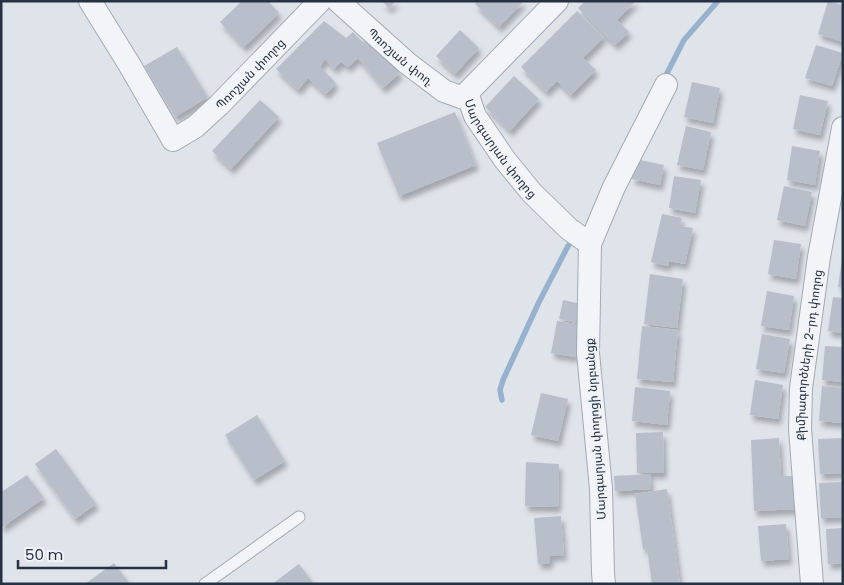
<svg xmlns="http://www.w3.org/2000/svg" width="844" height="585" viewBox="0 0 844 585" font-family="Poppins,'Noto Sans Armenian',sans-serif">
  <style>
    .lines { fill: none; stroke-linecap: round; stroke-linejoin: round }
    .stream { stroke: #96b2ce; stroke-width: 5.5 }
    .building { fill: #b8bfca; filter: url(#shadow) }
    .service-casing { stroke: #a4aab5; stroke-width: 13 }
    .minor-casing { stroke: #a4aab5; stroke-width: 24 }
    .service { stroke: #f2f4f8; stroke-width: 11 }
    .minor { stroke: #f2f4f8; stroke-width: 22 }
    .labels { text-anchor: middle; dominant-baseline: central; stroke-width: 5; stroke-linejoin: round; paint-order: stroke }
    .street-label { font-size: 12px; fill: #263143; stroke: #eff2f7 }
  </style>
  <defs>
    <filter id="shadow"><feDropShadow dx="3" dy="5.5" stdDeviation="2.5" flood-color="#0004"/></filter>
  </defs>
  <rect width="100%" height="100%" fill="#dfe3ea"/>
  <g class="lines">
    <!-- stream -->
    <g class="stream">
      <polyline points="663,81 684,40 718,1"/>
      <polyline points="502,400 500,390 503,380 539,302 568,246 574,239"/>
    </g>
  </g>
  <!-- building -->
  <g class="building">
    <polygon points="242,1 268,1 279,13 244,47 220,22"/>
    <polygon points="382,1 396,1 389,8"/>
    <polygon points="478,1 524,1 499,27 475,4"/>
    <polygon points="585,1 636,1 617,20 629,32 615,45 578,8"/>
    <polygon points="828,1 843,5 843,42 818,34"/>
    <polygon points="577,11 604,37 583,58 596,70 571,95 557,81 546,92 521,67"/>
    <polygon points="324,21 346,38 353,32 363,42 369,37 400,73 383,88 358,58 348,67 341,62 334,69 325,59 320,67 336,83 326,94 308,78 298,90 276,69"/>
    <polygon points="460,30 479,48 455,74 436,56"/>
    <polygon points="816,45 843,53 832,86 805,78"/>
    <polygon points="177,47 208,97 175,117 144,66"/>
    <polygon points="514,76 539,99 510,131 485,107"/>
    <polygon points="692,82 720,88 713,123 684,117"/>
    <polygon points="800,95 828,101 820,135 793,129"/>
    <polygon points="260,100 279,117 231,169 212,151"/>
    <polygon points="455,112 476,165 399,196 377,143"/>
    <polygon points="686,126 711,132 703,170 677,165"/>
    <polygon points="792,146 820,151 815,185 787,180"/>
    <polygon points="636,159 664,165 660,185 632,179"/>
    <polygon points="674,176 701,180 695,213 669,208"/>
    <polygon points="784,186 812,192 805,226 777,220"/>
    <polygon points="662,214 682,218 680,226 693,228 685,264 669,261 668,266 651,262"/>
    <polygon points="774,240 801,244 796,279 768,274"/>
    <polygon points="842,259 843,259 843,288 838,287"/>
    <polygon points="650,274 683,279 677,328 644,324"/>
    <polygon points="767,291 794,296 789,330 761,326"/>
    <polygon points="833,297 843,298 843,333 828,331"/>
    <polygon points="563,300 581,304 577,323 559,319"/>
    <polygon points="557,321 581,325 575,357 551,353"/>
    <polygon points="642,326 678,330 673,382 637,379"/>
    <polygon points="762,334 790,339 784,373 756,369"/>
    <polygon points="825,346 843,347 843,382 822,380"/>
    <polygon points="755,380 783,385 778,419 750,415"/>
    <polygon points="822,386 843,388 843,423 819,421"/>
    <polygon points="635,387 670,391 667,425 632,421"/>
    <polygon points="541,393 568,399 558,441 531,435"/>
    <polygon points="257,415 285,461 254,480 225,435"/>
    <polygon points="663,432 664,473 637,473 636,433"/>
    <polygon points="779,438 781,476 798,476 800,509 754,511 751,440"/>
    <polygon points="843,438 843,473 820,474 818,439"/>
    <polygon points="56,449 96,504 75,519 35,464"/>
    <polygon points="526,462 559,464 558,507 525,506"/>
    <polygon points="650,474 651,489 615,491 614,476"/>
    <polygon points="27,475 44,498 1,528 1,488 3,491"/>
    <polygon points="843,482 843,517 821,518 819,483"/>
    <polygon points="667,489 680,584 652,584 647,548 643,549 635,494"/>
    <polygon points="561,516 564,555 550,556 550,563 538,564 534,518"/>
    <polygon points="786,524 789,559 761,561 758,526"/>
    <polygon points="843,528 843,563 828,564 826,529"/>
    <polygon points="114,563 130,584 85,584"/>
    <polygon points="299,564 314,584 272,584"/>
  </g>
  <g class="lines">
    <defs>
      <polyline id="service" points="205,584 299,517"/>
      <g id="minor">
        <path id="s1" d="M90,1L129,64L173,140L195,127L219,105L320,1"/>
        <path id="s2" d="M338,1L407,63L444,91L469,100"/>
        <path id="s3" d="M557,1L467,93L475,116L505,160L532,193L569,229L590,244"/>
        <polyline points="604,584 603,573 601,489 588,353 590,244 614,187 666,85"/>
        <path id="s4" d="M812,584L800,429L801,388L819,257L843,128"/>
      </g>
    </defs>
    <!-- service casing -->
    <use href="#service" class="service-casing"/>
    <!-- minor casing -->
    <use href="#minor" class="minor-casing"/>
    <!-- service -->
    <use href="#service" class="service"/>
    <!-- minor -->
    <use href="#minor" class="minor"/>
  </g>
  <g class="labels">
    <!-- street labels -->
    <g class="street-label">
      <text stroke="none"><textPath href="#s2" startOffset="84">Պռոշյան փող.</textPath></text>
      <text stroke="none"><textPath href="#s1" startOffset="264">Պռոշյան փողոց</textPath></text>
      <text stroke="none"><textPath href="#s3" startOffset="194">Մարգարյան փողոց</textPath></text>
      <text stroke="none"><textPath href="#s4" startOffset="230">Քիմիագործների 2-րդ փողոց</textPath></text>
      <text transform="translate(595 429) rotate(-94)">Մարգարյան փողոցի նրբանցք</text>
    </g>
  </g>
  <!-- border -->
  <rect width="844" height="585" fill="none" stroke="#263143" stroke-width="5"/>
  <!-- scale -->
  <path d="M18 560v8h148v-8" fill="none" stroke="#263143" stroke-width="2.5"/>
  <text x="25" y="560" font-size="15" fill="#263143" stroke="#eff2f7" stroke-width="4" paint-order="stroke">50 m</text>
</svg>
